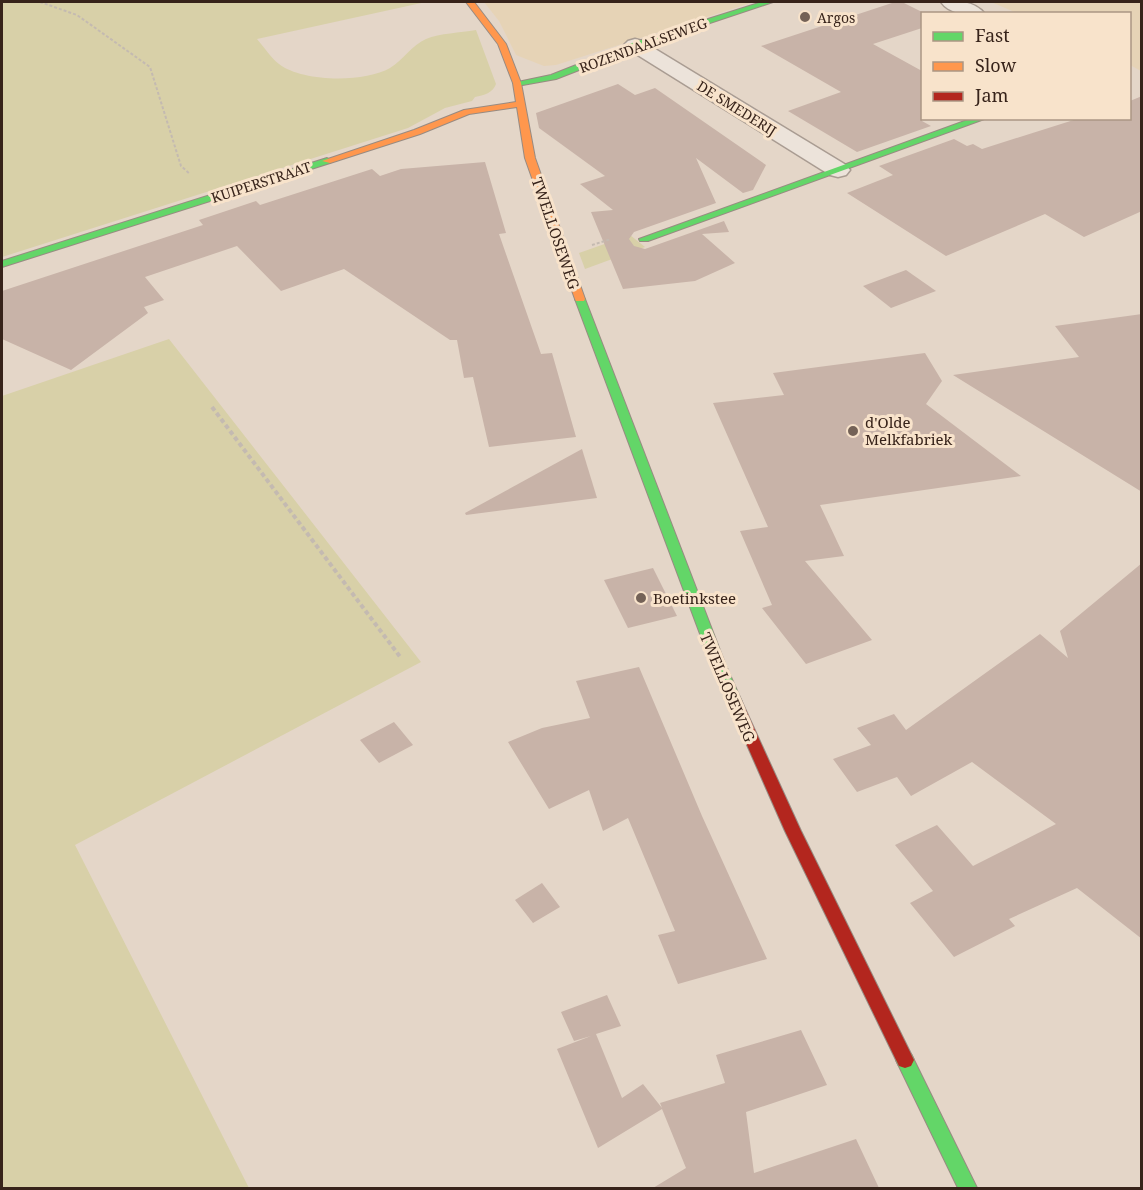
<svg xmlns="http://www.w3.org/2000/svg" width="1143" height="1190" viewBox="0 0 1143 1190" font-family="'Noto Serif',serif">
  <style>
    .farmland { fill: #e6d3b6 }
    .green { fill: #d8d0a8 }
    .building { fill: #c8b3a8 }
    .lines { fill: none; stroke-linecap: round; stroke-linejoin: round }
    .street-casing { stroke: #a99c92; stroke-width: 3 }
    .fast-casing { stroke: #988b82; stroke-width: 2 }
    .slow-casing { stroke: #988b82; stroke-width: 2 }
    .jam-casing { stroke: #988b82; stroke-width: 2 }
    .path-far1 { stroke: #c4bab1; stroke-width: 2; stroke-dasharray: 3 2; stroke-linecap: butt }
    .path { stroke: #c4bab1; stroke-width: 4; stroke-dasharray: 4.5 3; stroke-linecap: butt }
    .street { fill: #ece3da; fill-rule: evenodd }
    .fast { fill: #63d668; fill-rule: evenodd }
    .slow { fill: #ff974d; fill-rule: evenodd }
    .jam { fill: #b3261e; fill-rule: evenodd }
    .poi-dot { fill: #746257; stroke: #f8e3cb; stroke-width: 2 }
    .labels { text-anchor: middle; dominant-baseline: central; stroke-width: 6; stroke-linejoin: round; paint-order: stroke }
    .far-poi-label { font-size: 14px; fill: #37231a; stroke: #f8e3cb; text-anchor: start }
    .far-street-label { font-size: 14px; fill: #37231a; stroke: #f8e3cb }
    .street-label { font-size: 15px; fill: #37231a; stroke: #f8e3cb }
    .poi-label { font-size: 15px; fill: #37231a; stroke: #f8e3cb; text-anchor: start }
  </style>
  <rect width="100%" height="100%" fill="#e4d6c8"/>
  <!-- farmland -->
  <g class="farmland">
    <polygon points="484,2 754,2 556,65 544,66 516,55 499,21"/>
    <polygon points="991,2 1141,2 1141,71 1130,65 1130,14 1017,13"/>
  </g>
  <!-- green -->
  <g class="green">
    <path d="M2,2H426L257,39C264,47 271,58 279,64C302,82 364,83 390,68C403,60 412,45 426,39C440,33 460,33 476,30L496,84C493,93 484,95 475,97L472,101L445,108L408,128L2,257Z"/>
    <polygon points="630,235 645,247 585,269 579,253"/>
    <polygon points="169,339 421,662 75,845 249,1188 2,1188 2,396"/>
  </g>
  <!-- building -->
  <g class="building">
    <polygon points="895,2 902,2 926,14 922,14 922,28 873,44 922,71 922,121 931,126 857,152 788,111 841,92 761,46"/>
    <polygon points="618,84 635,95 655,88 766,165 753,190 743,193 696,158 716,203 634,232 629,239 634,246 645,249 724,221 729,232 702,234 735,263 695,281 623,289 591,212 613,210 580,184 605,176 539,128 536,113"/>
    <polygon points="1142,96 1142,211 1084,237 1045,214 946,256 847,193 893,175 879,166 954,139 967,146 973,144 982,149 1080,118 1130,118 1130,101"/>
    <polygon points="485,162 506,233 499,234 541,354 552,353 576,437 489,447 473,377 464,378 457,340 450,340 344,269 281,291 237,246 145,277 164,300 144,307 148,313 71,370 2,339 2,291 203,225 199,220 256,201 260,205 372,169 380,176 401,169"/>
    <polygon points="906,270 936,291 891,308 863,286"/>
    <polygon points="1142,314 1142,492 953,375 1079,357 1055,326"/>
    <polygon points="925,353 942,381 926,404 1021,476 820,505 844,556 805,561 872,640 806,664 762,608 772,605 740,531 768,527 713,403 784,395 773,373"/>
    <polygon points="582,449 597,498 466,515 465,513"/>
    <polygon points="1142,563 1142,939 1077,888 1009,919 1015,926 954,957 910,903 933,891 895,845 937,825 973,866 1056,824 972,762 911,796 897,777 857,792 833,759 871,745 857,728 894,714 906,730 1040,634 1068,658 1060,631"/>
    <polygon points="653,568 677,616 628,628 604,580"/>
    <polygon points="639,667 702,816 767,959 678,984 658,935 675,931 628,818 603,831 589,790 549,809 508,742 542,728 590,718 576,681"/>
    <polygon points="394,722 413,745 379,763 360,740"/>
    <polygon points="542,883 560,907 533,923 515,900"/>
    <polygon points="607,995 621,1026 596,1034 622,1098 643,1084 662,1108 660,1103 725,1083 716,1055 801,1030 827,1085 746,1112 754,1173 856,1139 879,1188 653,1188 686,1168 662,1109 598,1148 557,1049 591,1036 574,1041 561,1012"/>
  </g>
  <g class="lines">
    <defs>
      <g id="street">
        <path d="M941,2C956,1 974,0 985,14C969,14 951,16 941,2Z"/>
        <polygon points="635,39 642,41 846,165 850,170 846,175 838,177 830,175 628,49 624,45 628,41"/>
      </g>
      <g id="fast">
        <polygon points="762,2 773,2 638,47 556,79 517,86 513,83 551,75 632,43"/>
        <polygon points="973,118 987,118 648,241 640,241 639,239"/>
        <polygon points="327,158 332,161 330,163 2,267 2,261"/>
        <polygon points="580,296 585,299 726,666 742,702 740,706 730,706 712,666 575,299"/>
        <polygon points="905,1052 911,1054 977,1188 958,1188 896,1060 899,1054"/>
      </g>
      <polygon id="slow" points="466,2 474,2 506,44 521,83 535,158 585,299 584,301 576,301 575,299 525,158 517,107 469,114 420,134 330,163 322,161 414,130 464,110 516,102 513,83 498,44"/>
      <polygon id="jam" points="735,697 740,698 742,702 801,831 911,1054 914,1060 911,1066 905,1068 899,1066 785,831 728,702 730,698"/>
    </defs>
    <!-- street casing -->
    <use href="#street" class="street-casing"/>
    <!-- fast casing -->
    <use href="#fast" class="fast-casing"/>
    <!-- slow casing -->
    <use href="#slow" class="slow-casing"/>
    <!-- jam casing -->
    <use href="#jam" class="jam-casing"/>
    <!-- path-far1 -->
    <g class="path-far1">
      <polyline points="40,2 77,15 150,67 181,166 190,174"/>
      <polyline points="592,245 611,239"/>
    </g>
    <!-- path -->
    <polyline class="path" points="212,407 401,658"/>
    <!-- street -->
    <use href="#street" class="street"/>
    <!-- fast -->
    <use href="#fast" class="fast"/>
    <!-- slow -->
    <use href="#slow" class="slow"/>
    <!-- jam -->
    <use href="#jam" class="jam"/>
  </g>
  <!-- markers -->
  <g class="poi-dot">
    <circle cx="805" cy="17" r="6"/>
    <circle cx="853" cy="431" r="6"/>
    <circle cx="641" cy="598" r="6"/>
  </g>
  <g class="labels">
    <!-- far-poi labels -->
    <g class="far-poi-label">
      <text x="817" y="17">Argos</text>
    </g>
    <!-- far-street labels -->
    <g class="far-street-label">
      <text transform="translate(643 45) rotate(-20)">ROZENDAALSEWEG</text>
      <text transform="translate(737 108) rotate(32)">DE SMEDERIJ</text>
      <text transform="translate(261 182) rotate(-18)">KUIPERSTRAAT</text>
    </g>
    <!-- street labels -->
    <g class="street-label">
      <text transform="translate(556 233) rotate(71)">TWELLOSEWEG</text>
      <text transform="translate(728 687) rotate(67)">TWELLOSEWEG</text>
    </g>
    <!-- poi labels -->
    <g class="poi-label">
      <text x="865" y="422">d'Olde<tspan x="865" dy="17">Melkfabriek</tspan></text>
      <text x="653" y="598">Boetinkstee</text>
    </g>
  </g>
  <!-- border -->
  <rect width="1143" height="1190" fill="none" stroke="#37231a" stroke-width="6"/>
  <!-- legend -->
  <rect x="921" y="12" width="210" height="108" fill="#f8e3cb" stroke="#ab9684" stroke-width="1.5"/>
  <rect x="933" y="32" width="30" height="9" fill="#63d668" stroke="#ab9684" stroke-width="1.5"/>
  <text x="975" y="42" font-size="18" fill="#37231a">Fast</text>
  <rect x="933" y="62" width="30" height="9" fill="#ff974d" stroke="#ab9684" stroke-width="1.5"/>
  <text x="975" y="72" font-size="18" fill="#37231a">Slow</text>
  <rect x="933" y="92" width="30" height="9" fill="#b3261e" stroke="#ab9684" stroke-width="1.5"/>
  <text x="975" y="102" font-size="18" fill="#37231a">Jam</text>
</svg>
